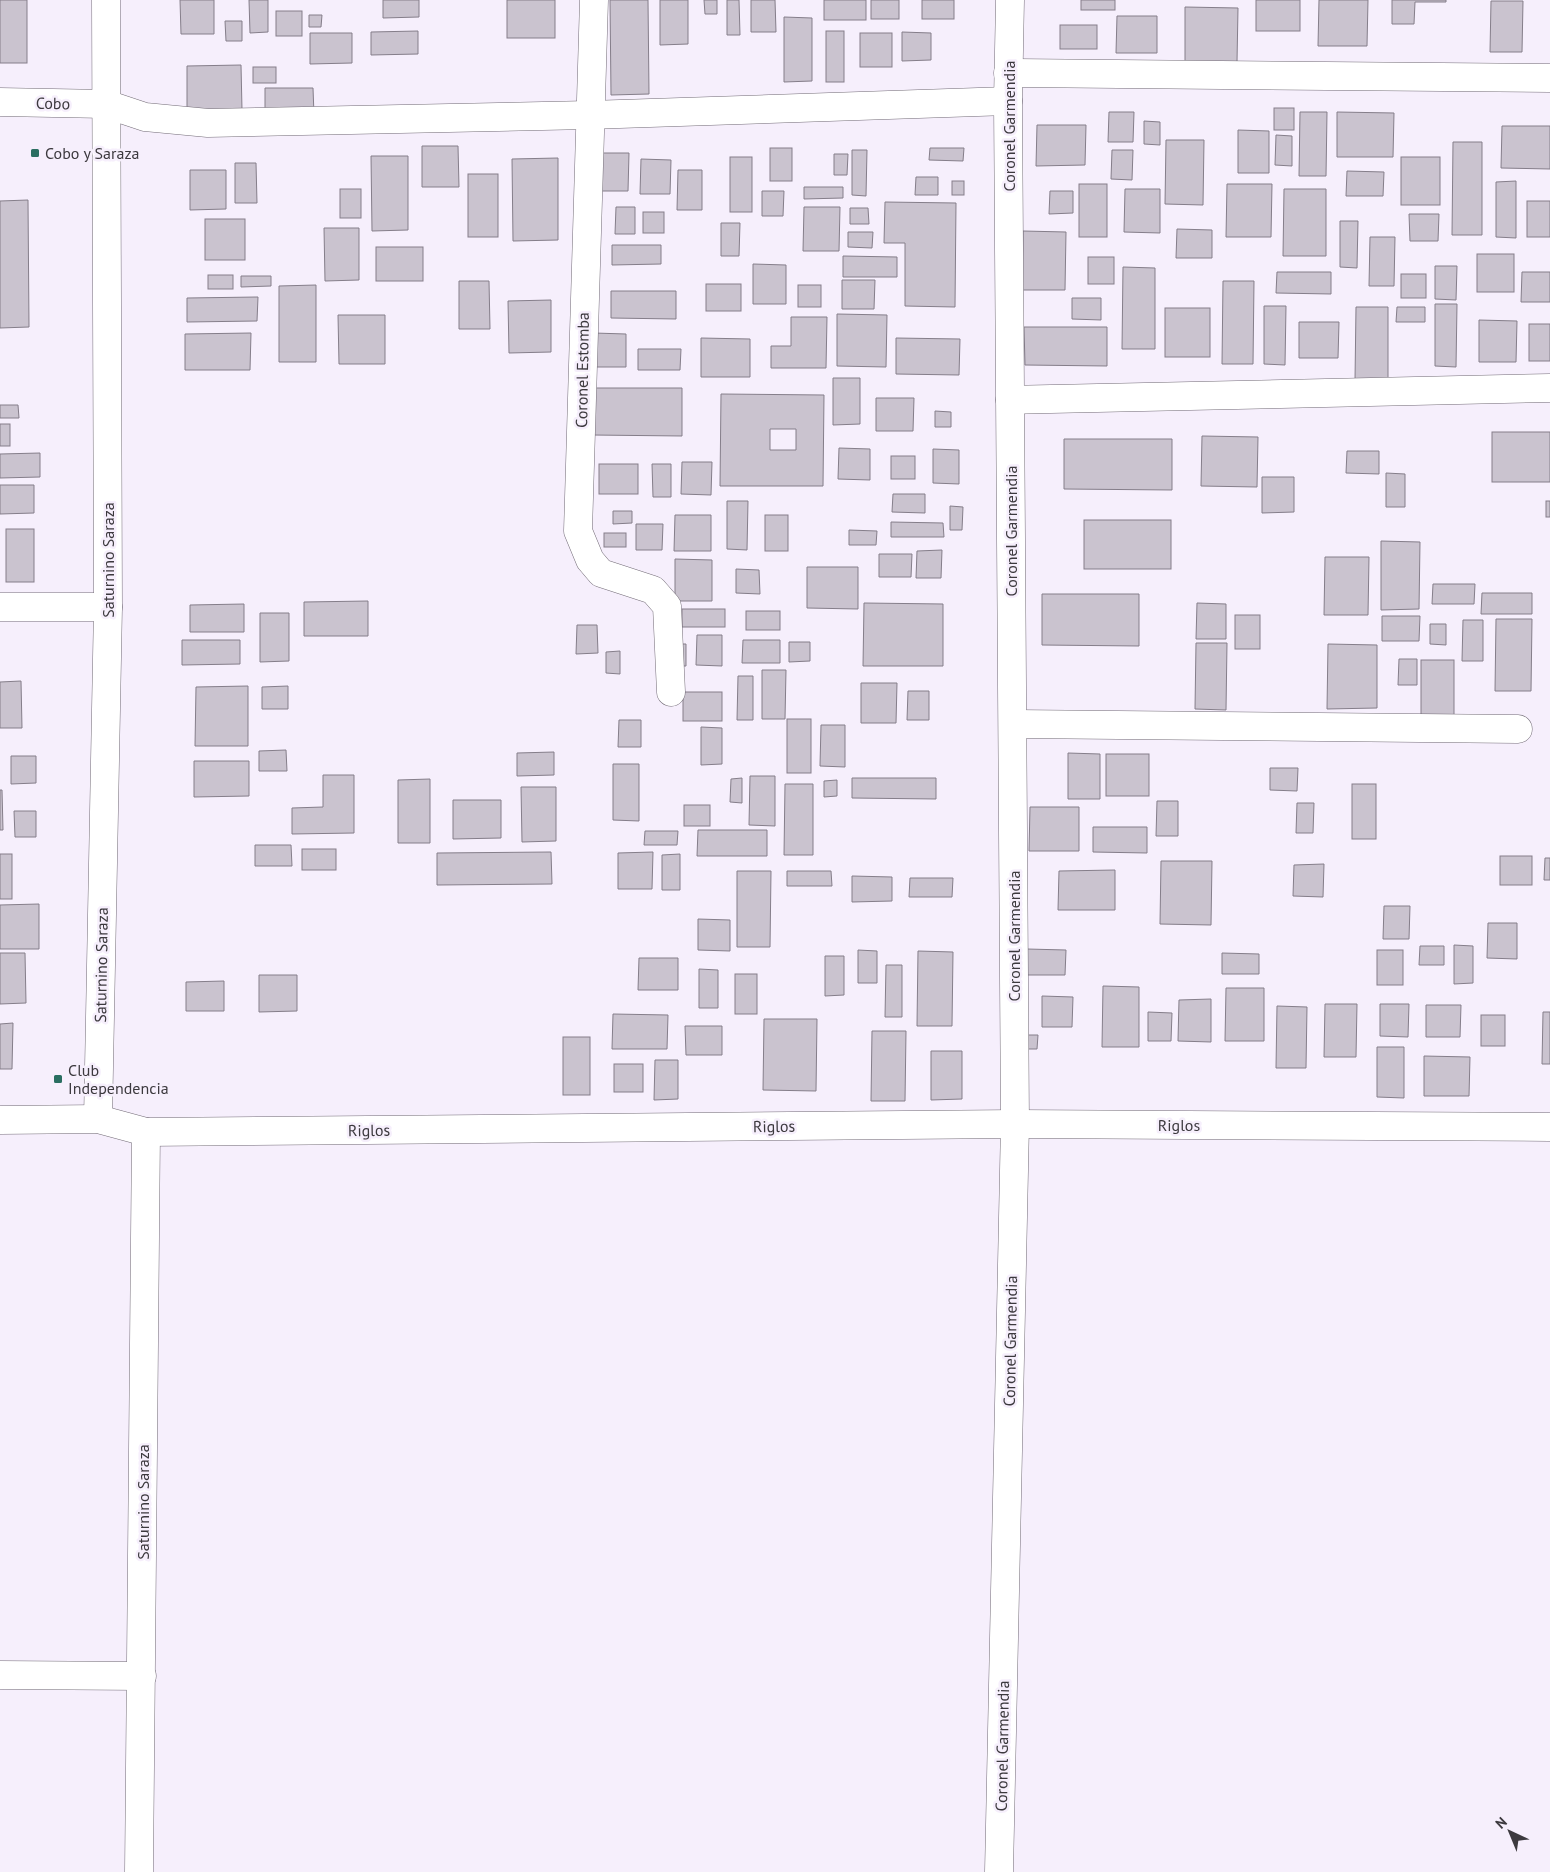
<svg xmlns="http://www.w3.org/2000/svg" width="1550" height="1872" viewBox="0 0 1550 1872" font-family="'PT Sans',sans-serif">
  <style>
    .building { fill: #cac3cf; stroke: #857e8a; fill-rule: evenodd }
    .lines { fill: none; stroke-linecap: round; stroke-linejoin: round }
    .minor-casing { stroke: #736c77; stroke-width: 29 }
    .minor { stroke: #fff; stroke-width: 28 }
    .poi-dot { fill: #2a6e61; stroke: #f6effc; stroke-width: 2 }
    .labels { text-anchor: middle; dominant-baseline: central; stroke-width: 5; stroke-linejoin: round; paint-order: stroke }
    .street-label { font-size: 16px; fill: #3c393e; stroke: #f6effc }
    .poi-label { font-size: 16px; fill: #3c393e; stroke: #f6effc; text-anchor: start }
  </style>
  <rect width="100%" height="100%" fill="#f6effc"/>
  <!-- building -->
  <g class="building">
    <rect x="0" y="0" width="27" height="63"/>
    <polygon points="180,0 214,0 214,34 181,34"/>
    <polygon points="249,0 268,0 268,32 250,33"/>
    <polygon points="383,0 419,0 419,17 383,18"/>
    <rect x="507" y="0" width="48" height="38"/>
    <polygon points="610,0 648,0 649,94 611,95"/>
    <polygon points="660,0 688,0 688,44 660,45"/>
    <polygon points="704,0 717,0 717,14 705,14"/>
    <polygon points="727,0 739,0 740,35 727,35"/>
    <polygon points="751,0 775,0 776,32 751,32"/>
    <rect x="824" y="0" width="42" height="20"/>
    <rect x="871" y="0" width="28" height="19"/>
    <rect x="922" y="0" width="32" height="19"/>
    <rect x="1081" y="0" width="34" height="10"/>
    <rect x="1256" y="0" width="44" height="31"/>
    <polygon points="1319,0 1368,0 1367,46 1318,46"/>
    <polygon points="1392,0 1446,0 1446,2 1415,2 1414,24 1392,24"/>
    <polygon points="1491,1 1523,1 1522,52 1490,52"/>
    <polygon points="1185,7 1238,8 1237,62 1185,63"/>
    <rect x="276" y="11" width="26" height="25"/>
    <polygon points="309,15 322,15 321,27 309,27"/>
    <polygon points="1117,16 1157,16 1157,53 1116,53"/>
    <polygon points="784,17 812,18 812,81 784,82"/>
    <polygon points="225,21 242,21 242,41 226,41"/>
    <rect x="1060" y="25" width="37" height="24"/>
    <polygon points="418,31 418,54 371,55 371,32"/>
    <rect x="826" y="31" width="18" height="51"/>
    <polygon points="902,32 931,33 931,60 902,61"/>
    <polygon points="310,33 352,33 352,63 310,64"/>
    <rect x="860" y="33" width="32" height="34"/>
    <polygon points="241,65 242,110 187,110 187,66"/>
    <rect x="253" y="67" width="23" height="16"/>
    <polygon points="265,88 313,88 314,115 265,115"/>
    <rect x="1274" y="108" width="20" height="22"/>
    <polygon points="1109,112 1134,112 1133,142 1108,142"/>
    <polygon points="1300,112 1327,112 1326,176 1299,176"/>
    <polygon points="1337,112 1394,113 1393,157 1337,157"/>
    <polygon points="1144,121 1160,122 1160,145 1144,144"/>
    <polygon points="1037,125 1086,125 1085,165 1036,166"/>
    <polygon points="1502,126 1550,126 1550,169 1501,168"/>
    <polygon points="1238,130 1269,131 1269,173 1238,173"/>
    <polygon points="1276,135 1292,136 1292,166 1275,165"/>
    <polygon points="1166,140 1204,140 1203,205 1165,204"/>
    <polygon points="1453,142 1482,142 1482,235 1452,235"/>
    <polygon points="422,146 458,146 459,187 422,187"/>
    <rect x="770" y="148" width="22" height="33"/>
    <polygon points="930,148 964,148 963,161 929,160"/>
    <polygon points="852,150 867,150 866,196 852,195"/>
    <polygon points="1112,150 1133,150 1132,180 1111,179"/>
    <polygon points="600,153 629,153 628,191 600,191"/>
    <polygon points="834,154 848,154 847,175 834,175"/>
    <polygon points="371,156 408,156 408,230 372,231"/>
    <rect x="730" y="157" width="22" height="55"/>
    <rect x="1401" y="157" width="39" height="48"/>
    <polygon points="558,158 558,240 513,241 512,159"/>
    <polygon points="641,159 671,160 670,194 640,194"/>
    <polygon points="235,163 256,163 257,203 235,203"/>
    <polygon points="190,170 226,170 226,209 190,210"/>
    <polygon points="678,170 702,170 702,210 677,210"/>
    <polygon points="1347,171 1384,172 1383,196 1346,196"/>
    <rect x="468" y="174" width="30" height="63"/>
    <polygon points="916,177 938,177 938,195 915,195"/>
    <rect x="952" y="181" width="12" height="14"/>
    <polygon points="1516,181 1516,238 1496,237 1496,182"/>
    <rect x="1079" y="184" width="28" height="53"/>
    <polygon points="1227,184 1272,184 1271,237 1226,237"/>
    <polygon points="804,187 843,187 843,198 804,199"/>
    <rect x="340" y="189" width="21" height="29"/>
    <polygon points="1125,189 1160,189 1160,233 1124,232"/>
    <polygon points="1284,189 1326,189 1326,256 1283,256"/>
    <polygon points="762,191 784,191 783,216 762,216"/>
    <polygon points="1050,191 1073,191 1073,213 1049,214"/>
    <polygon points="28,200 29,327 0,328 0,201"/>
    <rect x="1527" y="201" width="23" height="36"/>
    <polygon points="885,202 956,203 955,307 905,306 905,243 884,243"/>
    <polygon points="616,207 635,207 635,234 615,234"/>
    <polygon points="804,207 840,207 839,251 803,251"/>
    <polygon points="850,208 868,208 869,224 850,224"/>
    <rect x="643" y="212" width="21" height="21"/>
    <polygon points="1409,214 1439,214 1438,241 1410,241"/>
    <rect x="205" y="219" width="40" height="41"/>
    <polygon points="1340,221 1358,221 1357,268 1340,267"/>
    <polygon points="721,223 740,223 739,256 721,256"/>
    <polygon points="324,228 359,228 359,280 325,281"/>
    <polygon points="1177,229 1212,230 1212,258 1176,258"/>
    <polygon points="1023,231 1066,232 1065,290 1022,290"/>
    <polygon points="848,232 873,232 872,248 848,247"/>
    <polygon points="1370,237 1395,237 1394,286 1369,286"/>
    <polygon points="612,245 661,245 661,264 612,265"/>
    <rect x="376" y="247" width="47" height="34"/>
    <rect x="1477" y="254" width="37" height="38"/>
    <polygon points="843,256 897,257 897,277 843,277"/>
    <rect x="1088" y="257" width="26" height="27"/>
    <polygon points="753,264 786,265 786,304 753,304"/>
    <polygon points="1435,266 1457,266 1456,300 1435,299"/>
    <polygon points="1123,267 1155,268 1155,349 1122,349"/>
    <polygon points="1277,272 1331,272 1331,294 1276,293"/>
    <polygon points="1522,272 1550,272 1550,302 1521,302"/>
    <rect x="1401" y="274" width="25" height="24"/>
    <rect x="208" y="275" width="25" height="14"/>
    <polygon points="241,276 271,276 271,286 241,287"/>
    <polygon points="842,280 875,280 874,309 842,309"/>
    <polygon points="459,281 489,281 490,329 459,329"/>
    <polygon points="1223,281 1254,281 1253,364 1222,364"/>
    <rect x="706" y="284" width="35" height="27"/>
    <polygon points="316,285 316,362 279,362 279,286"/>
    <rect x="798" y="285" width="23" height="22"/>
    <polygon points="611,291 676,291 676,319 611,318"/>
    <polygon points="258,297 257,321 187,322 187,298"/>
    <polygon points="1072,298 1101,298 1101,320 1072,319"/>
    <polygon points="551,300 551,352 509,353 508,301"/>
    <polygon points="1435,304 1457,304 1456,367 1435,366"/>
    <polygon points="1264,306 1286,306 1285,365 1264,364"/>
    <polygon points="1356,307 1388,307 1388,380 1355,380"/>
    <polygon points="1397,307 1425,307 1425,322 1396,322"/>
    <rect x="1165" y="308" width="45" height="49"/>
    <polygon points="837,314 887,315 886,367 837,366"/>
    <polygon points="338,315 385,315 385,364 339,364"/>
    <polygon points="791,317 827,317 826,368 771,368 771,346 791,346"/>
    <polygon points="1479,320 1517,321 1516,362 1479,362"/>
    <polygon points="1299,322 1339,322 1338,358 1299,358"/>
    <rect x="1529" y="324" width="21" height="37"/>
    <polygon points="1024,327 1107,327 1107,366 1025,365"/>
    <polygon points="251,333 250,370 185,370 185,334"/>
    <polygon points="594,333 626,334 626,367 594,367"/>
    <polygon points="701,338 750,339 750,377 701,377"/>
    <polygon points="896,338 960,339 959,375 896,374"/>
    <polygon points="638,349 681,349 680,370 638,370"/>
    <polygon points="833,378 860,378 860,424 833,425"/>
    <polygon points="593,388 682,388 682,436 592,435"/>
    <path d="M721,394L824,395L823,486H720ZM770,429H796V450H770Z"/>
    <polygon points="876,398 914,398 913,431 876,431"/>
    <polygon points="0,405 18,405 19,418 0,418"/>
    <polygon points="935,411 951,412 951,427 935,427"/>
    <rect x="0" y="424" width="10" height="22"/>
    <rect x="1492" y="432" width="58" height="50"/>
    <polygon points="1202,436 1258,437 1257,487 1201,486"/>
    <polygon points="1064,439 1172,439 1172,490 1064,489"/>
    <polygon points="839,448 870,449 870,480 838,479"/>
    <polygon points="933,449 959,450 959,484 933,483"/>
    <polygon points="1347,451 1379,451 1379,474 1346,473"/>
    <polygon points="40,453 40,477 0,478 0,454"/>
    <rect x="891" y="456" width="24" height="23"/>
    <polygon points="682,462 712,462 711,495 681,494"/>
    <rect x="599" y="464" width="39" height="30"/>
    <polygon points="652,464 671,464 671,497 653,497"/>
    <polygon points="1386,473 1405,474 1405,507 1386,507"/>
    <polygon points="1262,477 1294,477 1294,512 1262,513"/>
    <polygon points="0,485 34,485 34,513 0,514"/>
    <polygon points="893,494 925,494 925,513 892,512"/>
    <polygon points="727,501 748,501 747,550 727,549"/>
    <rect x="1546" y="501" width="4" height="16"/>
    <polygon points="950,506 963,507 962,530 950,530"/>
    <polygon points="613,511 632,511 632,523 613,524"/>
    <polygon points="675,515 711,515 711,551 674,551"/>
    <rect x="765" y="515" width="23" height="36"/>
    <rect x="1084" y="520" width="87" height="49"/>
    <polygon points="891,522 943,523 944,537 891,537"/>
    <polygon points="636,524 663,524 662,550 636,550"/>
    <rect x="6" y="529" width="28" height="53"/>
    <polygon points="849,530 877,531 876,545 849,545"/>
    <rect x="604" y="533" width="22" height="14"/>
    <polygon points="1381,541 1420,542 1419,609 1381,610"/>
    <polygon points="942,550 941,578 916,578 917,551"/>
    <polygon points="879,554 912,554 911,577 879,577"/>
    <polygon points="1325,557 1369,557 1368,615 1324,615"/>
    <polygon points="675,559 712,560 712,601 675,601"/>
    <polygon points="807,567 858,567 858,609 807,608"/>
    <polygon points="736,569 759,570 760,594 736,593"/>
    <polygon points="1433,584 1475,584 1474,604 1432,604"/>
    <polygon points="1482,593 1532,593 1532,614 1481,614"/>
    <polygon points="1042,594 1139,594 1139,646 1042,645"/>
    <polygon points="368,601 368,636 304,636 304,602"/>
    <polygon points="864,603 943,604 943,666 863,666"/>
    <polygon points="1197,603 1226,604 1226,639 1196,639"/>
    <polygon points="244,604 244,632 190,632 190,605"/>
    <rect x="682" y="609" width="43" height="18"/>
    <rect x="746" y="611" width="34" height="19"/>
    <polygon points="260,613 289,613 289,661 260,662"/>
    <rect x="1235" y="615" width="25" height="34"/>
    <polygon points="1382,616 1420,616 1419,641 1382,641"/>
    <polygon points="1496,619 1532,619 1531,691 1495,691"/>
    <polygon points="1463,620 1483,620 1483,661 1462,661"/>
    <polygon points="1430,624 1446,624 1446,645 1430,644"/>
    <polygon points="577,625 597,625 598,653 576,654"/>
    <polygon points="697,635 722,635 722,666 696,665"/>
    <polygon points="182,640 240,640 240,664 182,665"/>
    <polygon points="743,640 780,640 780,663 742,663"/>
    <polygon points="789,642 810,642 810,661 789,662"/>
    <polygon points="1196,643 1227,643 1226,710 1195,709"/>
    <polygon points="676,644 686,644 686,666 675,666"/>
    <polygon points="1328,644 1377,645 1377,708 1327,709"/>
    <polygon points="620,651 620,674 606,673 606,652"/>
    <polygon points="1399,659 1417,659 1417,685 1398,685"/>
    <rect x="1421" y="660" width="33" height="55"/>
    <polygon points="762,670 786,670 785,719 762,719"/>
    <polygon points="738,676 753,676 753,720 737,720"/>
    <polygon points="21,681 22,728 0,728 0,682"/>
    <polygon points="861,683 897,683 896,723 861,723"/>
    <polygon points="248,686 248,746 195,746 196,687"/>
    <polygon points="288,686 288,709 262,709 262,687"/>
    <polygon points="908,691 929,691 929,720 907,720"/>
    <rect x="683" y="692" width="39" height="29"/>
    <rect x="787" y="719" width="24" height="54"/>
    <polygon points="619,720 641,720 641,747 618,747"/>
    <polygon points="821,725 845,725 845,767 820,766"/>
    <polygon points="701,727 722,728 722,764 701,765"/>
    <polygon points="286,750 287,771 259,771 259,751"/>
    <polygon points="554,752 554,775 517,776 517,753"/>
    <polygon points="1068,753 1100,754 1100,799 1068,799"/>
    <rect x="1106" y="754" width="43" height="42"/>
    <polygon points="11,756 36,756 36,783 11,784"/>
    <polygon points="194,761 249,761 249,796 194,797"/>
    <polygon points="613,764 639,764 639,821 613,820"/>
    <polygon points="1270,768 1298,768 1297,791 1270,790"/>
    <polygon points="323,775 354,775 354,833 292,834 292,808 323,807"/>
    <polygon points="750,776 775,776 775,826 749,825"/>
    <polygon points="742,778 742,803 730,802 731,779"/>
    <polygon points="852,778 936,778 936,799 852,798"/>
    <polygon points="430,779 430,843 398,843 398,780"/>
    <polygon points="837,780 837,796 824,797 824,781"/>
    <polygon points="785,784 813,784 813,855 784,855"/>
    <rect x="1352" y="784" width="24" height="55"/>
    <polygon points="521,787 556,787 556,841 522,842"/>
    <polygon points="0,790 2,790 3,830 0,830"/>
    <polygon points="453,800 501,800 501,838 453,839"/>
    <polygon points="1157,801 1178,801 1178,836 1156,836"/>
    <polygon points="1297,803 1314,803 1313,833 1296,833"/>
    <rect x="684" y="805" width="26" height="21"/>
    <polygon points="1030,807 1079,807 1079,851 1029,851"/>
    <polygon points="14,811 36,811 36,837 15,837"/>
    <polygon points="1093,827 1147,827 1147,853 1093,852"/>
    <polygon points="698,830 767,830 767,856 697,856"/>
    <polygon points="645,831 678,831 677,845 644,845"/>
    <polygon points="255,845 291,845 292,866 255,866"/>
    <rect x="302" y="849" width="34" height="21"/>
    <polygon points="551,852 552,884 437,885 437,853"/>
    <polygon points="653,852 652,889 618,889 618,853"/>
    <rect x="0" y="854" width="12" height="45"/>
    <polygon points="680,854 680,890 662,890 662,855"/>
    <rect x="1500" y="856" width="32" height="29"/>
    <polygon points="1545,858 1550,858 1550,880 1544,880"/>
    <polygon points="1161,861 1212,861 1211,925 1160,924"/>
    <polygon points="1324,864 1323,897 1293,896 1294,865"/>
    <polygon points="1115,870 1115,910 1058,910 1059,871"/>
    <polygon points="737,871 771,871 770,947 737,947"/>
    <polygon points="787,871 831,871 832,886 787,886"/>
    <polygon points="852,876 892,877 892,901 852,902"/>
    <polygon points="910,878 953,878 952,897 909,897"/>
    <polygon points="39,904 39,949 0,949 0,905"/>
    <polygon points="1384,906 1410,906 1409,939 1383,939"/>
    <polygon points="698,919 730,920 730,951 698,950"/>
    <polygon points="1488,923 1517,923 1517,959 1487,958"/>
    <polygon points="1454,945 1473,946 1473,983 1454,984"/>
    <polygon points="1420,946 1444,946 1444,965 1419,965"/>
    <polygon points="1027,949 1066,950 1065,975 1027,975"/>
    <polygon points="858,950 877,951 877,983 858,983"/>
    <rect x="1377" y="950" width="26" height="35"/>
    <polygon points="918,951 953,952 952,1026 917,1026"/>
    <polygon points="0,953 25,953 26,1003 0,1004"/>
    <polygon points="1222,953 1259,954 1259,974 1222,974"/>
    <polygon points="825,956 844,956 844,995 825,996"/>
    <polygon points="639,958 678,958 678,990 638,990"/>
    <polygon points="886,965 902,965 902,1017 885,1017"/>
    <polygon points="699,969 718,970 718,1008 699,1008"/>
    <rect x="735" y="974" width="22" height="40"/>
    <polygon points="259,975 297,975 297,1011 259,1012"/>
    <polygon points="224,981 224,1011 186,1011 186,982"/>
    <polygon points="1103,986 1139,987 1139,1047 1102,1047"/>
    <polygon points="1226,988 1264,988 1264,1041 1225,1041"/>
    <polygon points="1042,996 1073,997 1072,1027 1042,1027"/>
    <polygon points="1211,999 1211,1042 1178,1041 1179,1000"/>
    <polygon points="1325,1004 1357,1004 1356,1057 1324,1057"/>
    <polygon points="1380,1004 1409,1004 1408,1037 1380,1036"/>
    <polygon points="1426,1005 1461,1005 1460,1037 1426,1037"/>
    <polygon points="1277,1006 1307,1007 1306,1068 1276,1068"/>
    <polygon points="1148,1012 1172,1013 1171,1041 1148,1041"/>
    <polygon points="1543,1012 1550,1012 1550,1064 1542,1064"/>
    <polygon points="613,1014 668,1015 667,1049 612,1049"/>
    <rect x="1481" y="1015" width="24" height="31"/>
    <polygon points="764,1019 817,1019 816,1091 763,1090"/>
    <polygon points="13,1023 12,1069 0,1069 0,1024"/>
    <polygon points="685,1026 722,1026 722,1055 686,1055"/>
    <polygon points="872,1031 906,1031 905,1101 871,1101"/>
    <polygon points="1024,1035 1038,1035 1037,1049 1024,1049"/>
    <rect x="563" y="1037" width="27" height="58"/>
    <polygon points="1377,1047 1404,1047 1404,1098 1377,1097"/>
    <polygon points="931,1051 962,1051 962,1099 931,1100"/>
    <polygon points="1424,1056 1470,1057 1469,1096 1424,1096"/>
    <polygon points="655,1060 678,1060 678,1099 654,1100"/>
    <rect x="614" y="1064" width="29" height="28"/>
  </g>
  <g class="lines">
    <defs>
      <g id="minor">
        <polyline points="594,0 578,531 590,560 601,573 653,590 667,606 671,692"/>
        <polyline points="1008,73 1550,78"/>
        <polyline points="0,102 106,104 145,117 208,123 589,115 1008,101"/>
        <polyline points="1010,400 1550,388"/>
        <polyline points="0,607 108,607"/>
        <polyline points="1013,724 1518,729"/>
        <polyline points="98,1119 108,607 106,0"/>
        <polyline points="0,1120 98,1119 146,1132 1015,1124 1550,1127"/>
        <polyline points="0,1675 142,1676"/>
        <polyline points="139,1872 146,1132"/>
        <polyline points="999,1872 1015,1124 1008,101 1010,0"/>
      </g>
    </defs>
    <!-- minor casing -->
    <use href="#minor" class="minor-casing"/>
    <!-- minor -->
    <use href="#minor" class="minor"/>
  </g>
  <!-- markers -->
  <g class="poi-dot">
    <rect x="30" y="148" width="10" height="10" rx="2.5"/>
    <rect x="53" y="1074" width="10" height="10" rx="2.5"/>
  </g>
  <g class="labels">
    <!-- street labels -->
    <g class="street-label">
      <text transform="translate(53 103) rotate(1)">Cobo</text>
      <text transform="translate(1009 126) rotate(-90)">Coronel Garmendia</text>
      <text transform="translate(582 370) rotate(-89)">Coronel Estomba</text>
      <text transform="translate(1011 531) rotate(-90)">Coronel Garmendia</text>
      <text transform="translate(108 560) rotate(-90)">Saturnino Saraza</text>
      <text transform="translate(1014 936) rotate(-90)">Coronel Garmendia</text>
      <text transform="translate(101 965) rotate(-89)">Saturnino Saraza</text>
      <text x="1179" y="1125">Riglos</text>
      <text transform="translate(774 1126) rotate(-1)">Riglos</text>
      <text transform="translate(369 1130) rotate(-1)">Riglos</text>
      <text transform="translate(1010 1341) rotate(-89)">Coronel Garmendia</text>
      <text transform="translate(143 1502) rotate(-90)">Saturnino Saraza</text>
      <text transform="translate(1002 1746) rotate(-89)">Coronel Garmendia</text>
    </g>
    <!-- poi labels -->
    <g class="poi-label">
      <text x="45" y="153">Cobo y Saraza</text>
      <text x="68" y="1070">Club<tspan x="68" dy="18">Independencia</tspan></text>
    </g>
  </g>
  <!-- north arrow -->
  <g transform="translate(1510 1832) rotate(316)" stroke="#f6effc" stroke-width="4" paint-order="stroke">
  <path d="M0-4L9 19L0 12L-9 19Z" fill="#3c393e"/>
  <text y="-8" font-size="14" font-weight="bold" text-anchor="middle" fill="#3c393e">N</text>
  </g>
</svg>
